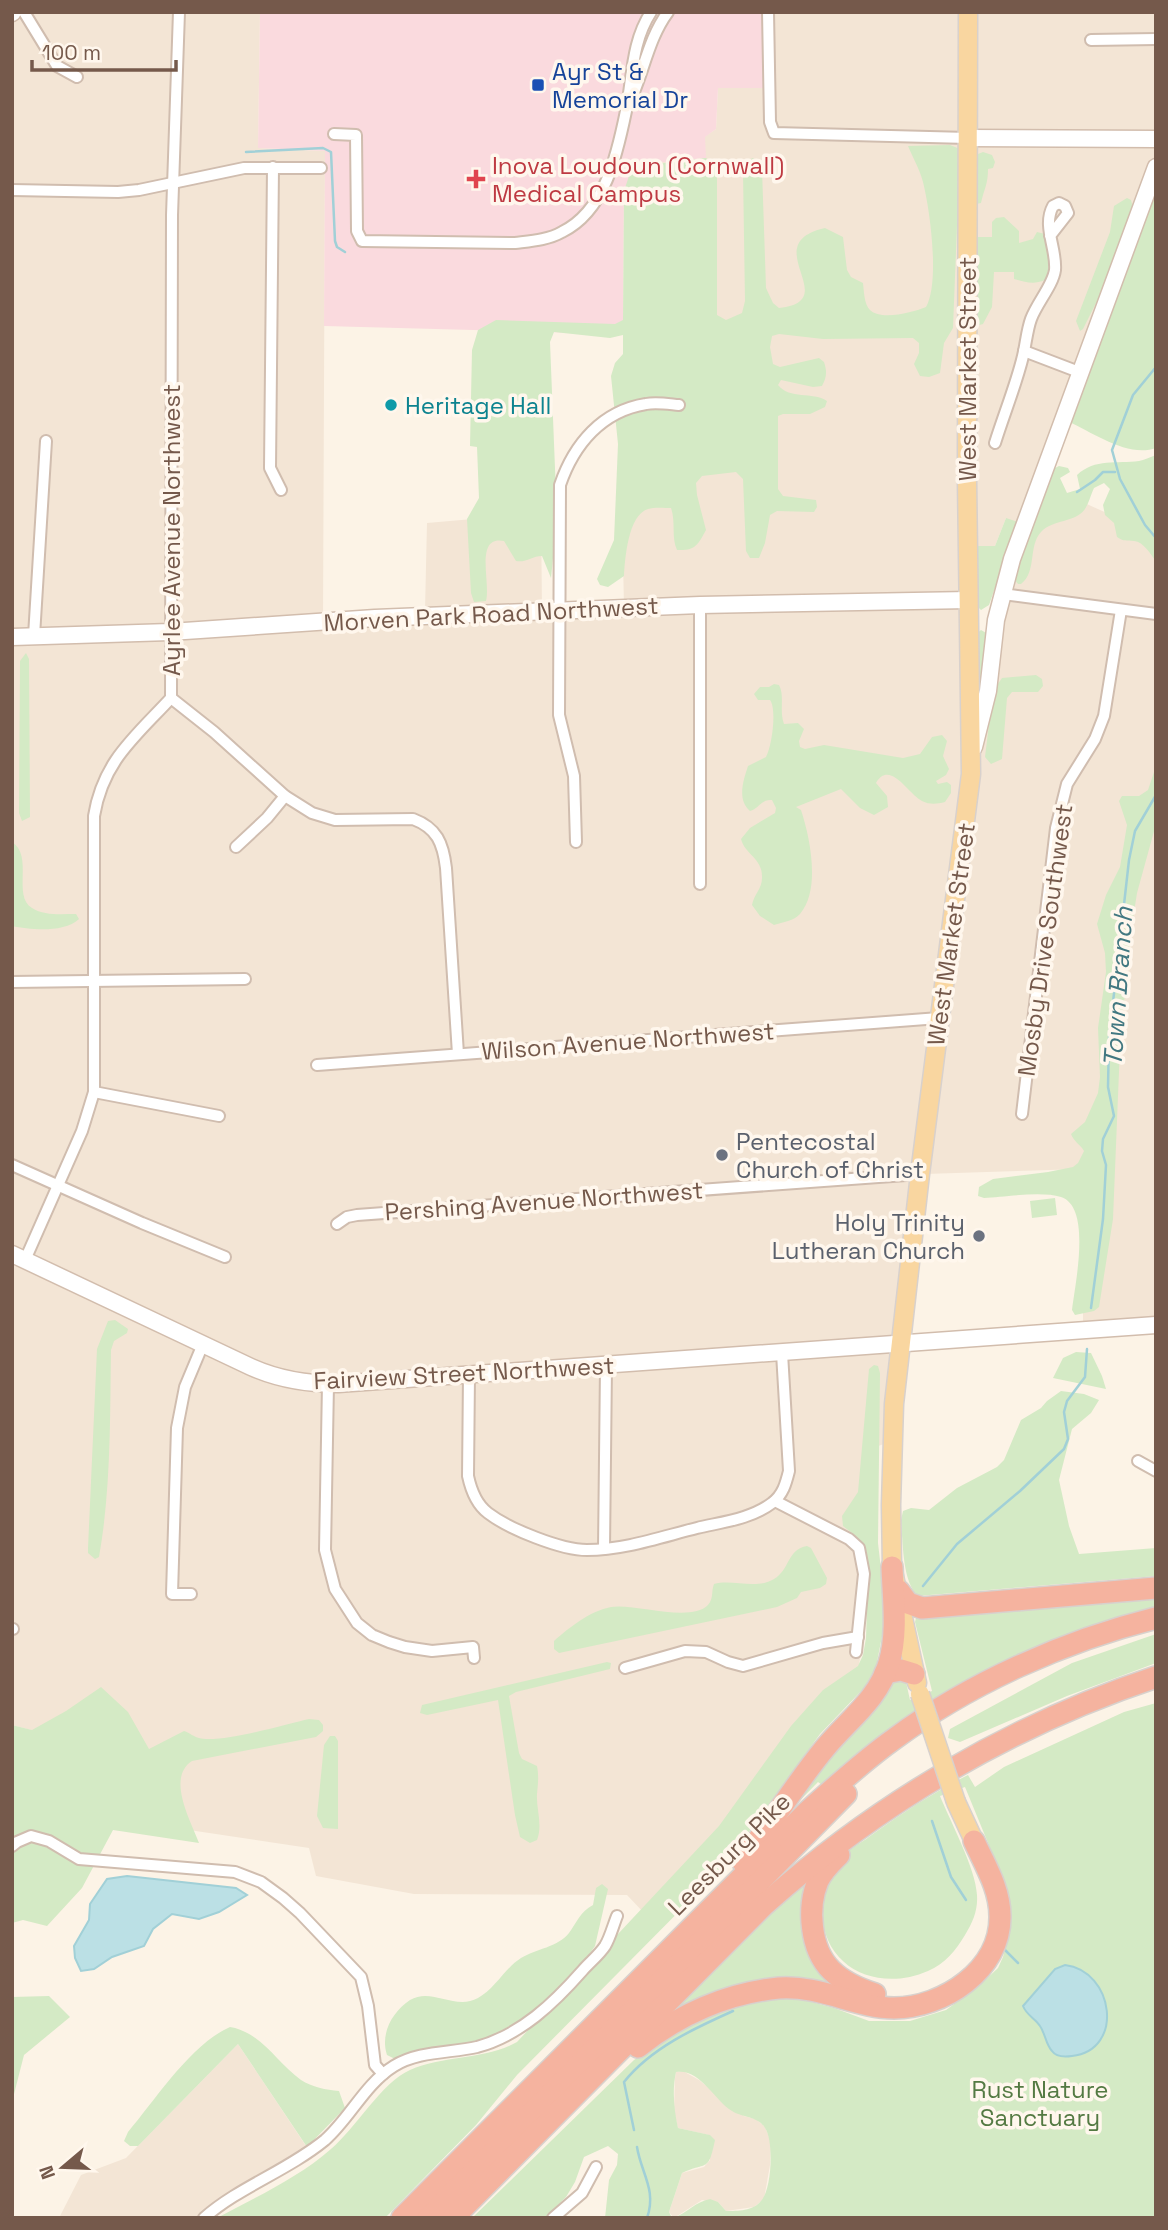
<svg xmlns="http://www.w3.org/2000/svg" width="1168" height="2230" viewBox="0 0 1168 2230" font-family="'Space Grotesk',sans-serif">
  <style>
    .residential { fill: #f3e5d5; fill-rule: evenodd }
    .medical { fill: #fadade }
    .green { fill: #d4eac5 }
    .water { fill: #bbe0e5; stroke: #a1d0d7; stroke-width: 2 }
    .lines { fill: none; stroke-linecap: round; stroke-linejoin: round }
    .stream { stroke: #a1d0d7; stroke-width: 2.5 }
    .street-casing { stroke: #d0bdaf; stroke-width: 14 }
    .secondary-casing { stroke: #d2bdad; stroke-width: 19 }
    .primary-casing { stroke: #d8d1cd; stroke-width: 21 }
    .highway-casing { stroke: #d8d1cd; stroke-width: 24 }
    .street { stroke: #fff; stroke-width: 10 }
    .secondary { stroke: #fff; stroke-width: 16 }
    .primary { stroke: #f9d6a0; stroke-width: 18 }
    .highway { stroke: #f5b39f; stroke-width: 21 }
    .primary-bridge-casing { stroke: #d8d1cd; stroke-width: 21; stroke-linecap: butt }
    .primary-bridge { stroke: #f9d6a0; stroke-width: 18 }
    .transit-dot { fill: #1a4fb4; stroke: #fff7ed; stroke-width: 2.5 }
    .health-dot { fill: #e0444e; stroke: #fff7ed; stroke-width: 2.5 }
    .culture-dot { fill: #0f9aa8; stroke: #fff7ed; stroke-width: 2.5 }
    .worship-dot { fill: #6b7280; stroke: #fff7ed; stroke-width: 2.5 }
    .labels { text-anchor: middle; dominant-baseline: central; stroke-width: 7; stroke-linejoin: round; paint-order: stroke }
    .transit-label { font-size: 24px; fill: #164399; stroke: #fff7ed; text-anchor: start }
    .health-label { font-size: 24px; fill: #be3a42; stroke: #fff7ed; text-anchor: start }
    .street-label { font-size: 24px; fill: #75594b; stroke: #fff7ed }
    .culture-label { font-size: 24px; fill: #0d838f; stroke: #fff7ed; text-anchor: start }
    .worship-label { font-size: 24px; fill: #5b616d; stroke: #fff7ed; text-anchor: start }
    .park-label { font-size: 24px; fill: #547a43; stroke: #fff7ed }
    .water-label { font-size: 26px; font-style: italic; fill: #427881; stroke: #fff7ed }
  </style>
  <rect width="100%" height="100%" fill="#fcf3e6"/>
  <!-- residential -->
  <g class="residential">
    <path d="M23,12H260L258,148L325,151L323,621L425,610L427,523L541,513L542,611L624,607L621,466L624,328L641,164L704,137L716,129L718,88L769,12H1156V167L1040,483L1129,523L1156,549V1324L1083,1329V1169L925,1174L892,1441L870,1449L876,1559L858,1671L753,1787L645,1914L627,1895L414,1894L316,1876L309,1848L169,1827L66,1739L12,1725V19ZM1006,518L1012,559L971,753L969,546H995Z"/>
    <polygon points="238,2044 310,2152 204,2218 59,2218 81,2175 126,2158"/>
    <polygon points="683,2071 699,2080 744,2116 756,2119 765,2127 771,2142 770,2165 764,2199 754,2207 726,2211 718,2202 702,2200 674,2218 669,2212 682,2173 704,2167 710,2160 709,2135 678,2128 674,2112 675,2078 676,2072"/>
  </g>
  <!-- medical -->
  <polygon class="medical" points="260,12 769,12 770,88 718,88 716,129 705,137 706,158 641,164 624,191 623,334 324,326 325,151 258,148"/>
  <!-- green -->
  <g class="green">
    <path d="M950,145L960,149L953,328L944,343L940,373L929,377L920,376L914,364L919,353V343L913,338L823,339L779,334L772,336L770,347L773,364L780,367L819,358L824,362C827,371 827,377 822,386L813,387L781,380L778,385C790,400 812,391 827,401L825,407L810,414H783L778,416V489L783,496L816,500L817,507L814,512L777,511L770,515L765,543L759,558H750L746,551L743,479L736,472L702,476L696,483L697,495L706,530C698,545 695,551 677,550C671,537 676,522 671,508C664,508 654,507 648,509C628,515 625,559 624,576L608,587L600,585L597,579L614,540L618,444L611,376L615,363L623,354V335L610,338L554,332L550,342L557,519L551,578L542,556C532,556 526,563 516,561L504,541C474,535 491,583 486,601L474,602L471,593L467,519L479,498L477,447L470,446L472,350L478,330L496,320L615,324L623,320L624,191L632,167L706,158L717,168V315L726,320L742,313L745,301L743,172L752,158L760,161L762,169L766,288L773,303L779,308C845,301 755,244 825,228L843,237L847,270L851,277L863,283C864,291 864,304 870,310C881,321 914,312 926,307C940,282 930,210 923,182C920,170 913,158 908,146Z"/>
    <path d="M983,152L992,155L995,162L993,168L988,169C988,185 984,189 981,203L976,204L977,237H992V222L996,218L1004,217L1019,231V243L1033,239L1037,232L1045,234C1049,251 1052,263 1045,280C1033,285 1026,282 1014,279V272H994L992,307L983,324L976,326V162L978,154Z"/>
    <path d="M1156,182V448C1128,458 1094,433 1069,422Z"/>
    <polygon points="1127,198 1131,200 1133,208 1106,283 1083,329 1080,331 1076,321 1110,232 1114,206"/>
    <path d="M1156,455V561C1150,554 1144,542 1134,541C1126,540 1124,542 1117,537L1114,523L1105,515L1103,505L1110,489L1104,483L1094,488C1091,494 1089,503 1085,509C1075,523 1053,519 1041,532C1028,546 1037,572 1021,584H1018L1013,578L1051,470L1059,466L1068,468L1070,472L1060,478L1067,493L1080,489L1077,475C1095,458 1117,464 1139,461C1144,460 1150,457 1156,455Z"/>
    <polygon points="1006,518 1018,522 989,605 981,610 976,605 974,546 995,546"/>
    <polygon points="981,630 988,634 979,712 976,634"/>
    <polygon points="26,653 29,659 30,817 22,821 19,813 20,661"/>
    <polygon points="1036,675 1042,679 1043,686 1038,692 1012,692 1007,698 1002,759 991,764 985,757 993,691 1002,678"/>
    <path d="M774,684L779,685C785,696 779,711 784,724L798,723L804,729L799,741L800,747L805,749L824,745L903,758L920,754L932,737L942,735L947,741L943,756L949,769L946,775L936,781L938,784L947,782L951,785V793L945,802C937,804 930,805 922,801C909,795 890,759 876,783L887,796L888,807L874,815L860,808L841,789L796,807L801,810C810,837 821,890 800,914C794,921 783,922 774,925L760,916L752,905C754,894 762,889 762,878C763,858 745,855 741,839L750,828L775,813L776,808L772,800C761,799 759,809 750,811C737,800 743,781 748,766L766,757C772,746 777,709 770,700H758L754,694L760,687H769Z"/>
    <path d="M1156,766V824L1137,893L1130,938L1120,1047L1113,1219L1099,1307L1094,1311L1075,1315L1072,1310C1075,1284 1092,1207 1061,1197C1041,1191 1005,1197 984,1198L978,1196L979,1187L993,1179L1048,1172L1073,1167L1078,1163L1084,1151C1080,1144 1074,1142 1071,1134L1085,1122L1098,1093L1100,1077L1098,1028L1106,972L1105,953L1097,924L1106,895L1120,867L1127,825L1119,801L1122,796H1139L1148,790Z"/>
    <path d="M12,842C34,856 12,896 32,908C44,916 62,914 76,914L79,919C64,933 31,930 12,926Z"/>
    <polygon points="1055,1198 1057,1215 1032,1218 1030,1201"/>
    <path d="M115,1320L128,1329L127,1333L114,1341L111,1350C110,1418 111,1490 99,1557L95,1559L88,1553V1548L97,1349L108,1321Z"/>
    <polygon points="1076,1352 1091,1353 1102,1376 1106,1389 1053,1378 1063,1358"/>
    <path d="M874,1365L878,1366L880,1373L878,1543L885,1604V1621L876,1667L864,1688L820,1734L724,1866L517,2075L476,2125L385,2218H217C256,2197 298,2178 331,2149C355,2129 382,2082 410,2070C444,2055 485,2060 517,2042L719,1826L791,1726L823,1690L858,1666L863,1655L866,1638L868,1576L864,1552L857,1537L843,1526L842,1516L858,1492L869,1369Z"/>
    <path d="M1061,1391L1084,1394L1099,1400L1091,1413L1072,1429L1059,1480L1069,1526L1079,1554L1156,1548V1576L918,1596C902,1582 903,1541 901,1520L903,1511L911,1508L929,1510L957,1488L997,1467L1004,1460L1021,1420L1041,1408L1047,1401Z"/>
    <path d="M807,1546L811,1548L827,1578L826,1584L820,1588L801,1592L797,1598L777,1607L559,1653L554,1649V1641C570,1627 590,1611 611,1607C634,1603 690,1623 708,1605C714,1598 711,1591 714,1584C733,1579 756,1590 774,1579C790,1570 787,1549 807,1546Z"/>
    <polygon points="1156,1592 1156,1607 1026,1651 984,1673 822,1785 818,1782 774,1827 898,1646 910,1700 932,1691 915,1622 917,1614"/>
    <polygon points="1156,1634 1156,1663 1067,1696 960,1742 948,1738 950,1729 1072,1663"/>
    <path d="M607,1662L611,1663L610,1669L516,1692L509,1696L519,1753L522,1759L537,1766C539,1776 538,1784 537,1794C536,1809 543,1825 537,1840L530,1843L520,1837L515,1815L498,1700L427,1715L420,1713L422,1705Z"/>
    <path d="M101,1687L128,1712L149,1749L184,1731C190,1733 194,1737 199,1738C219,1744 287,1724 309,1719L319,1720L323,1725V1731L316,1737L192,1761C166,1778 191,1821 199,1843L113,1830L82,1888L47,1926L23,1920L12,1923V1725L32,1730L66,1711Z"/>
    <path d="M1156,1703V2218H674C688,2212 695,2202 710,2199L718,2202L726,2211C738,2211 753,2211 761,2201C772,2189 774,2141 765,2128C758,2116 743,2118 732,2111C715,2101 700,2068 676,2072C672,2090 674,2110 678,2128L710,2135L715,2140C708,2173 708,2161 682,2173L669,2212L672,2218H605L609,2180L617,2165L618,2154L608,2146L584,2157L575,2182L566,2197L545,2218H472L634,2060L681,2027L759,1998L793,1997L834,2008L869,2021H910L946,2010L980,1985L998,1968L1003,1957L1009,1933L1007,1889L965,1787L940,1796C950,1821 976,1869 977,1895C978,1910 973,1922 965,1935C956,1950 945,1964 928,1971C876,1994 817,1965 823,1904C824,1888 832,1867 843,1856C852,1847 864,1841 873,1834C904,1812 934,1792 968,1775L975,1787L1004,1767L1124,1712Z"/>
    <polygon points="330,1736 335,1736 338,1741 338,1829 323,1828 317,1816 324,1745"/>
    <polygon points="819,1865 811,1887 832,1981 827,1987 702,1997 671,2011"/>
    <path d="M602,1884L608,1889L595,1946L576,1973L533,2013L488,2038L395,2059L387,2055C380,2034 392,2012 410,2000C432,1987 455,2011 478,1998C495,1989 505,1968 521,1958C536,1949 558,1947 569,1933C577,1922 580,1912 593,1905L596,1888Z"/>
    <polygon points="49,1996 70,2017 24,2055 12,2102 12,1997"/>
    <path d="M230,2027C261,2032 277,2063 301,2080C312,2087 326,2090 339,2091L345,2108L307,2147L238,2044L138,2146H130L124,2141L128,2132C156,2099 191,2044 230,2027Z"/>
  </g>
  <!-- water -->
  <g class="water">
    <polygon points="127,1876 236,1888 247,1895 219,1912 199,1919 172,1914 153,1929 144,1946 112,1957 94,1969 81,1971 75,1958 74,1946 89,1920 90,1904 107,1879"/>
    <path d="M1065,1965C1114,1971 1125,2050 1072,2056C1065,2057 1056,2057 1052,2051C1046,2045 1045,2033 1040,2026C1035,2018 1027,2016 1023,2006L1055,1969Z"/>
  </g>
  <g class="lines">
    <!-- stream -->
    <g class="stream">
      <polyline points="246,152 323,148 331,152 335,241 337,247 345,252"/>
      <polyline points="1156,367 1133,395 1112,450 1120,479 1145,525 1156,538"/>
      <polyline points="1077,492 1095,480 1103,472 1115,472"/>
      <polyline points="1091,1308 1103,1219 1106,1165 1102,1151 1103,1139 1114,1116 1108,1087 1109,1038 1129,860 1135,831 1156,795"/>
      <polyline points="923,1586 957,1544 1020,1491 1064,1449 1068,1439 1064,1412 1067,1401 1085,1377 1087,1349"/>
      <polyline points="932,1821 951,1877 966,1900"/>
      <polyline points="1004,1949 1018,1963"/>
      <path d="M634,2130L624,2082C651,2048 695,2028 733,2011"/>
      <path d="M637,2147C641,2173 657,2190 647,2218"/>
    </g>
    <defs>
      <g id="street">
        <polyline points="24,12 57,66 77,77"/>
        <polyline points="768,12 770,122 774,133 968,138"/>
        <polyline points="1091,40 1156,39"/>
        <path d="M630,101C644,72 648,39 668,12"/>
        <path d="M334,134L356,135L357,231L362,241L515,243C531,241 548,240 562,232C605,211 617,155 626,111C633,77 631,43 651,12"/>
        <polyline points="273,167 270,468 281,490"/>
        <polyline points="12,190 118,192 139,190 244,168 321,168"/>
        <polyline points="1024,351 1079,372"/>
        <path d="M995,443C1004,414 1016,385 1023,356C1026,343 1027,330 1031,319C1037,303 1053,285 1055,270C1057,249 1042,226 1053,206L1059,203L1065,206L1068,213L1050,236"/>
        <polyline points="1003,594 1156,614"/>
        <polyline points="700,605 700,884"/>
        <polyline points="34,636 46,441"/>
        <path d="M171,698L214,732L285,796L312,813L335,820L413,819C437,828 443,843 446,868L458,1054"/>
        <path d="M576,842L574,776L559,715L560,485C574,444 602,411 646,404C656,402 668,404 679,405"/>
        <polyline points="236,847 267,818 285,796"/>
        <polyline points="12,982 245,979"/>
        <polyline points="317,1065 939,1018"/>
        <polyline points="94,1092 219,1116"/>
        <polyline points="1022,1114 1056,828 1067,784 1095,739 1104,716 1121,610"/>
        <polyline points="12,1165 142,1223 225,1257"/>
        <polyline points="337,1224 347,1217 357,1215 920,1174"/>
        <path d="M25,1260L82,1131L94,1092V816C103,761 135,737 171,698L172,215L179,12"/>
        <path d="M469,1375L468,1476C471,1490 476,1504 488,1513C509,1529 561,1550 587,1550C624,1550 661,1537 697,1528C722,1522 751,1519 772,1503C783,1495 786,1483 789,1471L782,1353"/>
        <polyline points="328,1384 325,1550 335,1589 357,1623 372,1635 389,1642 405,1647 432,1651 473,1647 474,1658"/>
        <polyline points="1138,1461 1156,1471"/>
        <polyline points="775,1501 849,1539 859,1548 864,1574 856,1652"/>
        <polyline points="604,1549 606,1366"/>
        <polyline points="191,1594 172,1594 177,1428 185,1387 203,1344"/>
        <polyline points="12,1629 13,1629"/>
        <polyline points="625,1668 685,1651 706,1652 728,1662 743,1666 823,1643 858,1637"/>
        <polyline points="12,1846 17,1842 31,1836 49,1841 79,1859 235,1872 261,1882 283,1898 300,1913 361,1977 368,2006 375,2065 383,2074"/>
        <path d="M204,2218C239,2187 287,2171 325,2140C350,2118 365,2084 394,2066C418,2051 450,2053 477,2047C521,2035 554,2003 583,1970C590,1962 599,1955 605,1946C610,1938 613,1926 617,1916"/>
        <polyline points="553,2218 582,2193 596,2167"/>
      </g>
      <g id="secondary">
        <polyline points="12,13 13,12"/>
        <polyline points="968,138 1156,139"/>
        <polyline points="12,637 170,632 375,618 700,605 969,600"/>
        <polyline points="974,747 988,691 996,620 1012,559 1156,167"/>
        <path d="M12,1254L251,1367C280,1380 307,1384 338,1384L1156,1325"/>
      </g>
      <g id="primary">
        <polyline points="917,1683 892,1567 891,1505 894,1404 920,1174 971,774 967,479 968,12"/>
        <polyline points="956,1802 974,1841"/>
      </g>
      <g id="highway">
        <polyline points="899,1591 908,1603 922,1608 1156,1588"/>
        <polyline points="885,1673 901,1670 914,1674"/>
        <path d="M839,1855C831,1863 823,1870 818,1881C807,1907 810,1949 831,1970C843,1982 859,1989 875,1994"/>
        <path d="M742,1861C771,1825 795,1784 825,1748C848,1720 878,1700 889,1663C898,1633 893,1598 892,1567"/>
        <path d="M638,2047C678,2015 727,1993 779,1988C821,1985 856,2008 894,2008C943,2008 1001,1970 1000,1916C1000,1889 985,1865 974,1841"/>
        <path d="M402,2218L808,1811C836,1786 863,1761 894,1739C970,1683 1064,1641 1156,1618"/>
        <polyline points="428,2218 846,1794"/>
        <path d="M453,2218L763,1906C877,1804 1011,1725 1156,1677"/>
      </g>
    </defs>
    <!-- street casing -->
    <use href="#street" class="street-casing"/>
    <!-- secondary casing -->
    <use href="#secondary" class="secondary-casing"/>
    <!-- primary casing -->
    <use href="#primary" class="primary-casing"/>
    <!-- highway casing -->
    <use href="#highway" class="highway-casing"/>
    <!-- street -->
    <use href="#street" class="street"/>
    <!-- secondary -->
    <use href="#secondary" class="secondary"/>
    <!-- primary -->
    <use href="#primary" class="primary"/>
    <!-- highway -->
    <use href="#highway" class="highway"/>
    <defs>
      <polyline id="primary-bridge" points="920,1694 956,1802"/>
    </defs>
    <!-- primary-bridge casing -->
    <use href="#primary-bridge" class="primary-bridge-casing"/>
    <!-- primary-bridge -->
    <use href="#primary-bridge" class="primary-bridge"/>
  </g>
  <!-- markers -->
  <rect class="transit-dot" x="531" y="78" width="14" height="14" rx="3.5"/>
  <path class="health-dot" d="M472.5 168.5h7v7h7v7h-7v7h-7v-7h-7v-7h7z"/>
  <circle class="culture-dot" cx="391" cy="405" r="7"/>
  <g class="worship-dot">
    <circle cx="722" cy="1155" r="7"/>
    <circle cx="979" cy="1236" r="7"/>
  </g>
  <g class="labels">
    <!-- transit labels -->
    <g class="transit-label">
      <text x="552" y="71">Ayr St &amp;<tspan x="552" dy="28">Memorial Dr</tspan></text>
    </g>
    <!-- health labels -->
    <g class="health-label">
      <text x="492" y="165">Inova Loudoun (Cornwall)<tspan x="492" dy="28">Medical Campus</tspan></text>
    </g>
    <!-- street labels -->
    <g class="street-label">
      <text transform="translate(967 369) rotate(-90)">West Market Street</text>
      <text transform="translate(171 530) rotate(-90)">Ayrlee Avenue Northwest</text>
      <text transform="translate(491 614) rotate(-3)">Morven Park Road Northwest</text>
      <text transform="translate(951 934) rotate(-82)">West Market Street</text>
      <text transform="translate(1045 940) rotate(-82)">Mosby Drive Southwest</text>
      <text transform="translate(628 1041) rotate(-4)">Wilson Avenue Northwest</text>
      <text transform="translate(544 1201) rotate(-4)">Pershing Avenue Northwest</text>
      <text transform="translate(464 1373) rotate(-3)">Fairview Street Northwest</text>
      <text transform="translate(729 1854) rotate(-45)">Leesburg Pike</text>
    </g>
    <!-- culture labels -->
    <g class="culture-label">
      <text x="405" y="405">Heritage Hall</text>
    </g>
    <!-- worship labels -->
    <g class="worship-label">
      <text x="736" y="1141">Pentecostal<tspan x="736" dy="28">Church of Christ</tspan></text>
      <text x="965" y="1222" text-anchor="end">Holy Trinity<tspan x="965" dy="28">Lutheran Church</tspan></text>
    </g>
    <!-- park labels -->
    <g class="park-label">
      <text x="1040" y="2089">Rust Nature<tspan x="1040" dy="28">Sanctuary</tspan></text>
    </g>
    <!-- water labels -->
    <g class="water-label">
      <text transform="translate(1118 987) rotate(-86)">Town Branch</text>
    </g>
  </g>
  <!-- border -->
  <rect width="1168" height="2230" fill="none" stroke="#75594b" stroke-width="28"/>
  <!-- north arrow -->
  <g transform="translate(63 2167) rotate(251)" stroke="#fff7ed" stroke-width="5" paint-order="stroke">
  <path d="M0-5L12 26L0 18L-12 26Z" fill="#75594b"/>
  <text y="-10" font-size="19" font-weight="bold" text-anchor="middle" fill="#75594b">N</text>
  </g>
  <!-- scale -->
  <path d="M32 60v10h144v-10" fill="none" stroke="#75594b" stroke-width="3.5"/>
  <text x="42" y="60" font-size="21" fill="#75594b" stroke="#fff7ed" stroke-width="5" paint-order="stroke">100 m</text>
</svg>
